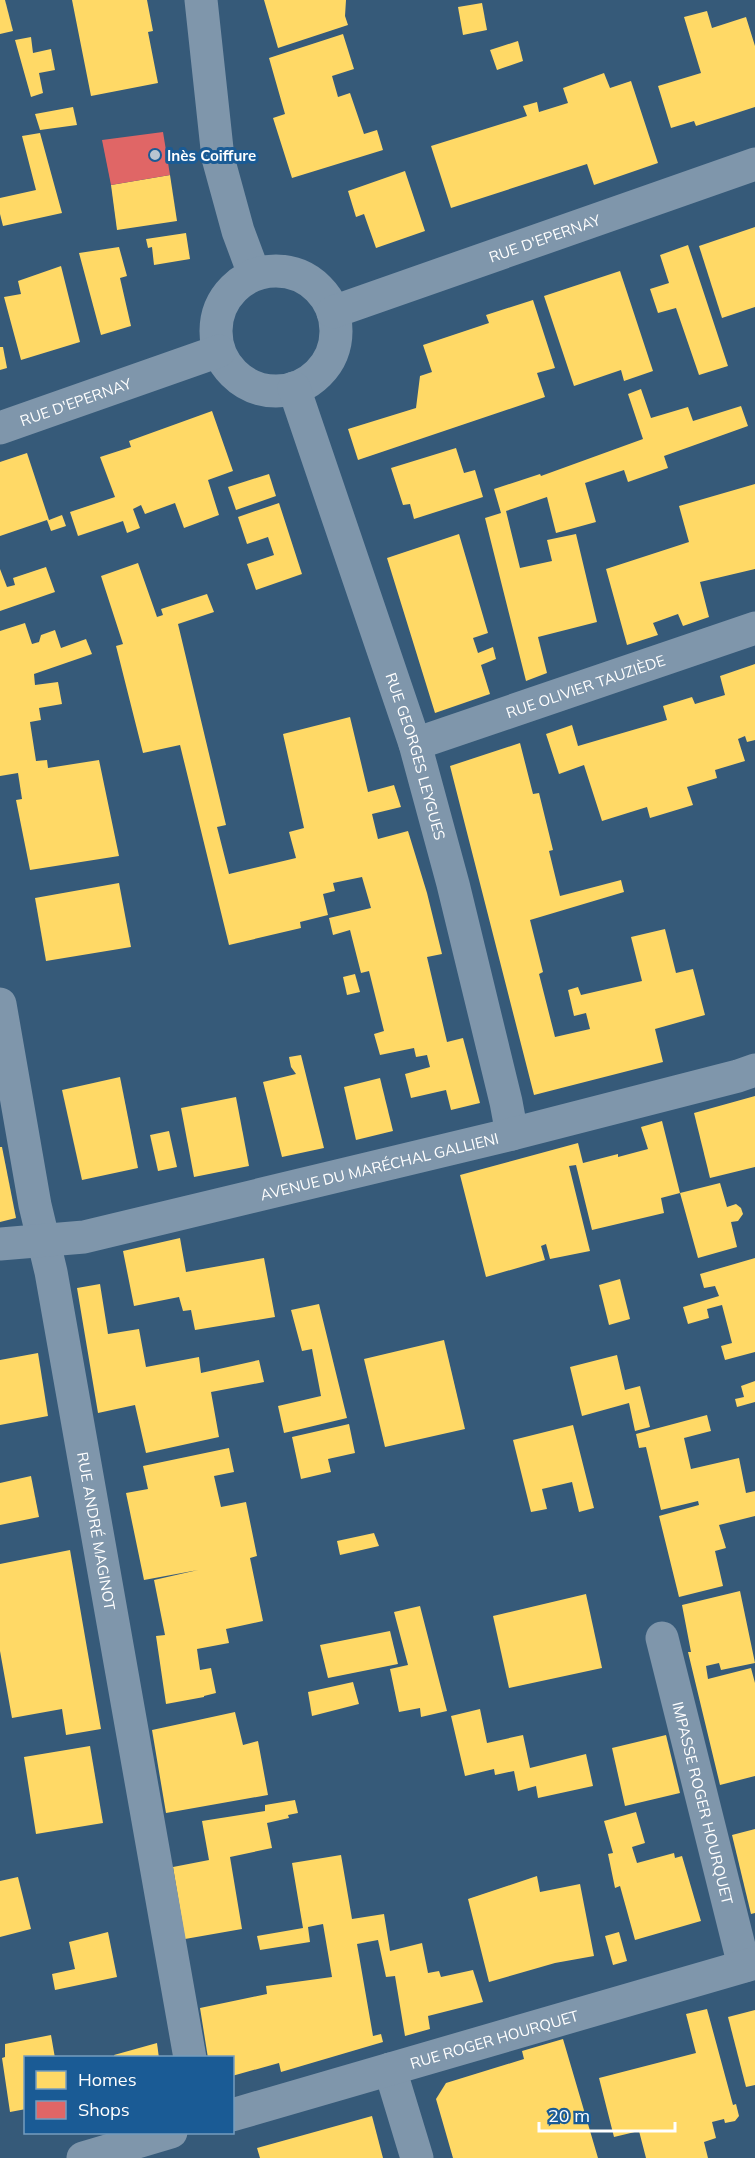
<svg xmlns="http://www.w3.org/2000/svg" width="755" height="2158" viewBox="0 0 755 2158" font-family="Mulish,sans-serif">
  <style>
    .homes { fill: #ffd966 }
    .shops { fill: #e06666 }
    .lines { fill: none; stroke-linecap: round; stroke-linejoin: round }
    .minor { stroke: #7f96ab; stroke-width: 33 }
    .poi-dot { fill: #b9c5d0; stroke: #1a5b95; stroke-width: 2 }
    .labels { text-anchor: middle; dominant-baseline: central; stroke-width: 6; stroke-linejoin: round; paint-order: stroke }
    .poi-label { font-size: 15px; font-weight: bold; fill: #fff; stroke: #1a5b95; text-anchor: start }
    .street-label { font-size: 15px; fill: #fff; stroke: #1a5b95 }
  </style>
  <rect width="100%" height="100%" fill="#365a79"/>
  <!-- homes -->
  <g class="homes">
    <polygon points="0,0 5,0 13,31 0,34"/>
    <polygon points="72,0 147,0 153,31 148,32 158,83 91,96"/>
    <polygon points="264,0 346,0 345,16 348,25 278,48"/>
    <polygon points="482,3 487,30 463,35 458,7"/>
    <polygon points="707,11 712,28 746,17 755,46 755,107 696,126 694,121 671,128 658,86 701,73 684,17"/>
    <polygon points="343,34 354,69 332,76 338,97 350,93 364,134 377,130 383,150 292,178 273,118 285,114 269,58"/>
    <polygon points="31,37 33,53 51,49 55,70 39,73 43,93 31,97 15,40"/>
    <polygon points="518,41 523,61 497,70 490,50"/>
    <polygon points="604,73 610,88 631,81 658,163 594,185 587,164 451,208 431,146 527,116 523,106 537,102 539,112 568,103 563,88"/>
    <polygon points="73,107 77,125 40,130 35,114"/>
    <polygon points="40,133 62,213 3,226 0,214 0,198 36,190 22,136"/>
    <polygon points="405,171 425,231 376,248 364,214 356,217 348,191"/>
    <polygon points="170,175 177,221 117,230 111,185"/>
    <polygon points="755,227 755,307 722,318 699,246"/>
    <polygon points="186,233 190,259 154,265 152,247 148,248 146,239"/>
    <polygon points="688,245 728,366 699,375 676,308 658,313 650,289 669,283 660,255"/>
    <polygon points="119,247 127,276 120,278 131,326 101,335 79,253"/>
    <polygon points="61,266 80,342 21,360 4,297 21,294 18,281"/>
    <polygon points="620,271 653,371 624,381 621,370 574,386 544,296"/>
    <polygon points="533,300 555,368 537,373 545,397 358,460 348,429 416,408 420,376 432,372 423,345 489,323 486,315"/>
    <polygon points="0,347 3,347 7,368 0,370"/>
    <polygon points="641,389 651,418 688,407 693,421 741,406 748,426 664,456 668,468 628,482 624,470 585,483 596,522 556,533 547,497 506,511 520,568 552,561 547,540 576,534 597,622 538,637 547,673 526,681 485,518 501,513 494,489 540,474 541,476 643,439 628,394"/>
    <polygon points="212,411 233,471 208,480 219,515 184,528 175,503 145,514 141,505 133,509 140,528 127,533 123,521 78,536 70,512 115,497 100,457 131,447 129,441"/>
    <polygon points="456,448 464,473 475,470 483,497 414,519 410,504 403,505 391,468"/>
    <polygon points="27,453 49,520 62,515 66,526 51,531 47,520 0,536 0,462"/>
    <polygon points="269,474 276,496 236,510 228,487"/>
    <polygon points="755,484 755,569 700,582 709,617 683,626 678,614 653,623 658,635 627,645 606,569 689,542 679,506"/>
    <polygon points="279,503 302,574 256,590 247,564 274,555 268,537 247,544 238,517"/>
    <polygon points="459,534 488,633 473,638 478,653 493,647 496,659 481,665 490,694 435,713 387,558"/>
    <polygon points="138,563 157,617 163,615 161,609 207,594 214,612 178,624 226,825 217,827 229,874 296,858 289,832 304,828 283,734 350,717 368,792 394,785 401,807 372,814 378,839 408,831 427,893 442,954 427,957 447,1042 463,1038 480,1103 451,1110 446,1090 411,1098 405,1074 430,1067 427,1055 416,1057 414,1048 380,1055 374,1034 384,1031 369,971 361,973 350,930 333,935 329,918 371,908 362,877 333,883 335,891 323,894 328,915 300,922 301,928 229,945 180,745 143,753 116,646 123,644 101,576"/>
    <polygon points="46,567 55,592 0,611 0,569 7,587 15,585 13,578"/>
    <polygon points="25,623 32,644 39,642 41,635 55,630 61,648 86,639 92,654 34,674 35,685 58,682 62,704 39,708 41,720 30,722 36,761 47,760 48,768 99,760 119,856 30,870 16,800 22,799 18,773 0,776 0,631"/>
    <polygon points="755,664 755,740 747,742 745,736 738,739 745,761 715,770 717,778 687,787 693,805 650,818 647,807 602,821 584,765 559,774 546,734 572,725 578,746 667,720 663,706 692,697 695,704 725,695 720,676"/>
    <polygon points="520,743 533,794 539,793 553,850 549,851 560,896 621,880 624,892 530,920 543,972 539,974 555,1037 590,1029 586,1013 574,1016 568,990 578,987 581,995 642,981 631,937 665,929 676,973 693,969 705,1015 655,1029 663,1062 534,1095 450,766"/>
    <polygon points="119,883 131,947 46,961 35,898"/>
    <polygon points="355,974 360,992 347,995 343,977"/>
    <polygon points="301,1055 324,1148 282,1157 263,1082 296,1074 291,1067 289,1057"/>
    <polygon points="120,1077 138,1168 82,1180 62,1090"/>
    <polygon points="380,1078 393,1131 356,1140 344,1087"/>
    <polygon points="755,1096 755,1167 710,1178 694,1113"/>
    <polygon points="236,1097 249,1166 194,1177 181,1108"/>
    <polygon points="662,1121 680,1193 661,1198 664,1213 592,1230 576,1165 569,1166 590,1251 550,1259 546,1244 541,1246 545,1260 486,1277 460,1175 578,1143 583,1163 618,1154 618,1157 648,1149 641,1127"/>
    <polygon points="169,1131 177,1167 158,1171 150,1135"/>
    <polygon points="0,1147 2,1147 16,1218 0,1222"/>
    <polygon points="720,1183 727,1207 736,1204 741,1208 743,1214 738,1221 731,1222 737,1247 698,1258 680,1193"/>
    <polygon points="180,1238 186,1272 264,1258 275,1317 195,1330 191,1310 183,1311 179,1297 134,1306 123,1251"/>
    <polygon points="755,1258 755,1352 725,1360 721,1346 732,1343 722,1305 707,1309 709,1318 688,1324 683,1307 719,1296 715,1286 704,1288 700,1274"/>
    <polygon points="620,1279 630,1319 609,1325 599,1285"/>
    <polygon points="100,1284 108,1334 139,1329 146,1367 199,1357 201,1373 259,1360 264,1382 211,1392 219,1437 146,1453 135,1405 98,1413 77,1288"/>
    <polygon points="319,1304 347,1418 284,1433 278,1406 321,1396 312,1349 302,1351 291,1310"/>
    <polygon points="444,1340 465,1429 385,1447 364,1359"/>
    <polygon points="38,1353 48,1416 0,1425 0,1360"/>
    <polygon points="617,1355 625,1390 640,1386 650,1427 635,1431 629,1403 582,1416 570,1367"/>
    <polygon points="755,1381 755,1402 737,1407 735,1399 744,1397 741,1386"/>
    <polygon points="707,1415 711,1431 684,1438 691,1469 739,1458 746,1493 755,1491 755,1516 719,1525 726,1548 715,1551 723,1586 679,1597 659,1516 699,1505 698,1501 661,1510 646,1447 639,1448 636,1434"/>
    <polygon points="349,1424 355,1453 328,1459 331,1472 301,1479 292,1437"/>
    <polygon points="573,1425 594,1508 579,1512 572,1482 542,1489 547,1509 531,1512 513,1440"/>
    <polygon points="229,1448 234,1472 214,1476 221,1507 246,1502 257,1556 250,1558 263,1621 226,1629 229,1643 197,1649 200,1670 211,1668 216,1693 204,1696 204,1697 166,1704 156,1636 165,1635 154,1580 198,1570 144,1580 126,1493 148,1489 143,1466"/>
    <polygon points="31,1476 39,1517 0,1525 0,1483"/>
    <polygon points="374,1533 379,1546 340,1555 337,1541"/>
    <polygon points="70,1550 101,1729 66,1735 62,1709 12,1718 0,1651 0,1564"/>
    <polygon points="740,1591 755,1663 721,1670 719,1663 706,1666 708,1679 751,1668 755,1683 755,1776 720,1785 688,1652 691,1652 682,1605"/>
    <polygon points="586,1594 602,1668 509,1688 493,1616"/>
    <polygon points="420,1606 447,1711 421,1717 420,1708 399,1712 390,1669 408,1665 394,1612"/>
    <polygon points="390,1631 398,1664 328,1678 320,1645"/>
    <polygon points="353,1682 359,1704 312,1716 308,1692"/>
    <polygon points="480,1709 487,1743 523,1735 530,1768 586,1754 593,1786 538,1798 536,1786 518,1791 514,1771 495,1775 494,1769 465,1776 451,1716"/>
    <polygon points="235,1712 243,1745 258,1741 268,1795 166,1813 152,1730"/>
    <polygon points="666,1735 680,1793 625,1806 612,1748"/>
    <polygon points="90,1746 103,1823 36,1834 24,1757"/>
    <polygon points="295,1800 298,1813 288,1815 289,1818 267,1823 272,1848 230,1857 242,1929 185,1939 173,1867 209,1860 202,1821 265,1811 265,1805"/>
    <polygon points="636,1812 645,1843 632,1847 637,1863 674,1853 675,1858 682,1856 701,1921 635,1940 620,1886 615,1888 608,1854 613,1853 604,1821"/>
    <polygon points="755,1829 755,1913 751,1914 732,1835"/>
    <polygon points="341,1855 352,1919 384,1914 390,1951 422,1943 428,1973 439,1971 441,1977 473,1970 483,2002 428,2016 430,2029 405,2036 395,1976 386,1977 378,1940 357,1944 373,2036 381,2034 383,2042 281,2072 279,2063 232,2076 232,2058 208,2058 200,2008 267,1994 266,1986 332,1977 323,1924 308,1927 310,1942 260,1950 257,1936 303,1928 292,1863"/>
    <polygon points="537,1876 540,1892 580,1884 594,1956 555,1963 489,1982 468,1899"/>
    <polygon points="18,1877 31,1929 0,1937 0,1881"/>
    <polygon points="108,1932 117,1977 55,1990 52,1974 75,1969 69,1942"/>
    <polygon points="619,1932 627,1961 613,1965 605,1936"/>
    <polygon points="707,2009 733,2105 736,2104 739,2116 735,2121 725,2123 724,2119 712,2122 716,2138 704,2142 708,2158 646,2158 639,2131 614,2137 599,2078 696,2053 686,2014"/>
    <polygon points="755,2010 755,2085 746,2087 728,2017"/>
    <polygon points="51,2035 55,2058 26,2058 26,2109 10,2112 2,2058 5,2057 5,2044"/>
    <polygon points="563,2039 598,2158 453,2158 436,2099 446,2083 524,2059 522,2051"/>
    <polygon points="157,2043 159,2058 115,2058 114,2055"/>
    <polygon points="372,2116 383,2158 260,2158 257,2148"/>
  </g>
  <!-- shops -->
  <polygon class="shops" points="163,132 170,175 111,185 102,140"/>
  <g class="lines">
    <!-- minor -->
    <g class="minor">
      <polyline points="201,0 218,158 238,231 254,274"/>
      <circle cx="276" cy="331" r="60"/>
      <path id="s1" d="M333,312L755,164"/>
      <path id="s2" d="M294,388L415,744L453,884L506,1102L512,1134"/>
      <path id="s3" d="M0,428L219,351"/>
      <path id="s4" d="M415,744L755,628"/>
      <path id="s5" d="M0,1004L35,1205L51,1272L190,2058"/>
      <path id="s6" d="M0,1244L84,1237L512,1134L738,1076L755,1070"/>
      <path id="s7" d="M662,1638L744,1966"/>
      <polyline points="390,2069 417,2158"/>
      <path id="s8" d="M232,2115L755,1963"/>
      <polyline points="83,2158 171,2132"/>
    </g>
  </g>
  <!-- markers -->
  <circle class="poi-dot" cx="155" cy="155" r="6"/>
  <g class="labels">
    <!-- poi labels -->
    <g class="poi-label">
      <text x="167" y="155">Inès Coiffure</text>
    </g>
    <!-- street labels -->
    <g class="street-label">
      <text stroke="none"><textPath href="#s1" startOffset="224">RUE D'EPERNAY</textPath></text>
      <text stroke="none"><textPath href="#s3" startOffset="80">RUE D'EPERNAY</textPath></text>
      <text stroke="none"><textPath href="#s4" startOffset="180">RUE OLIVIER TAUZIÈDE</textPath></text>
      <text stroke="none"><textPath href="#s2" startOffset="388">RUE GEORGES LEYGUES</textPath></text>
      <text stroke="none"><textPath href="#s6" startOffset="388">AVENUE DU MARÉCHAL GALLIENI</textPath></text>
      <text stroke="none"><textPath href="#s5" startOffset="536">RUE ANDRÉ MAGINOT</textPath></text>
      <text stroke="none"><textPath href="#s7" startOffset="170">IMPASSE ROGER HOURQUET</textPath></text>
      <text stroke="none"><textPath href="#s8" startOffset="273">RUE ROGER HOURQUET</textPath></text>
    </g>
  </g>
  <!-- legend -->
  <rect x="24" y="2056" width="210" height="78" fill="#1a5b95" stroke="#769dbf" stroke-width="1.5"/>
  <rect x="36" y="2071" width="30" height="18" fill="#ffd966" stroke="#769dbf" stroke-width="1.5"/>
  <text x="78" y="2086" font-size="18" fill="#ffffff">Homes</text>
  <rect x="36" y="2101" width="30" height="18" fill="#e06666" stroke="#769dbf" stroke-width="1.5"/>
  <text x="78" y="2116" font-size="18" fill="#ffffff">Shops</text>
  <!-- scale -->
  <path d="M539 2122v9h136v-9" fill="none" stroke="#ffffff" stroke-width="3"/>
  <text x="548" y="2122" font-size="18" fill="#ffffff" stroke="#1a5b95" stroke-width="4.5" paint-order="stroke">20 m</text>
</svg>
